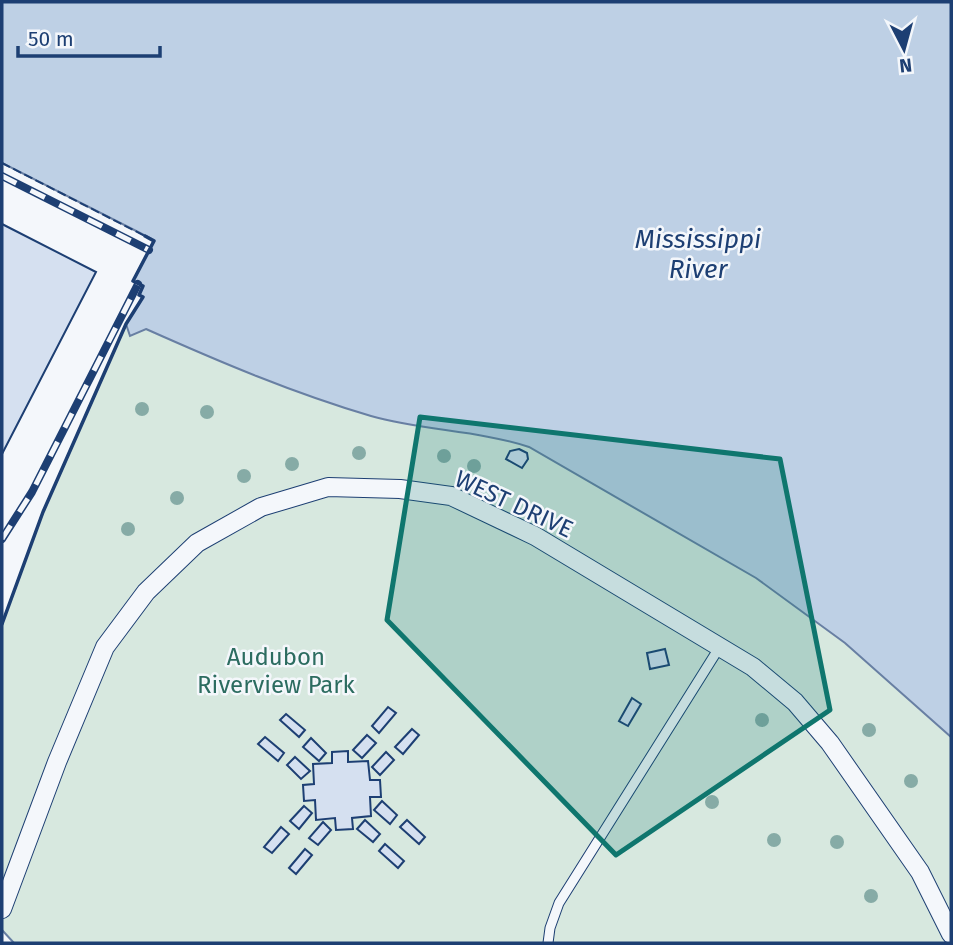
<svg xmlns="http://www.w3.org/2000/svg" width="953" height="945" viewBox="0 0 953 945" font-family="'Fira Sans',sans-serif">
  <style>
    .green { fill: #d7e8df; stroke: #687fa3; stroke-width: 2 }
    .water { fill: #bed0e5; stroke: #687fa3; stroke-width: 2 }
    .building { fill: #d5e0f0; stroke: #1d3f73; stroke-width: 2 }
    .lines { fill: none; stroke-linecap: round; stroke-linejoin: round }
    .lane-casing { stroke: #1d3f73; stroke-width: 11 }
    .street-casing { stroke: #1d3f73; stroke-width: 20 }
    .lane { stroke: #f4f7fb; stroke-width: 9 }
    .street { stroke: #f4f7fb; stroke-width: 18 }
    .rail-casing { stroke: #1d3f73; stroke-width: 8 }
    .rail { stroke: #f4f7fb; stroke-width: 5; stroke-dasharray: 16; stroke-linecap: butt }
    .fence { stroke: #1d3f73; stroke-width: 2; stroke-dasharray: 9 3.5; stroke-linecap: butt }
    .wall { stroke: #1d3f73; stroke-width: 3.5 }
    .tree { fill: #86aba6 }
    .marked { fill: #0f766e; fill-opacity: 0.2; stroke: #0f766e; stroke-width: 5; stroke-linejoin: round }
    .labels { text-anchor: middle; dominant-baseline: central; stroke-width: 5; stroke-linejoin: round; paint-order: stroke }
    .street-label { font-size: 24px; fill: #1d3f73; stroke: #f4f7fb }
    .park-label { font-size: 24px; fill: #2c6c60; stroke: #f4f7fb }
    .water-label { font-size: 26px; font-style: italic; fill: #1d3f73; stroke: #f4f7fb }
  </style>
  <rect width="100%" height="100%" fill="#f4f7fb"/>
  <!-- green -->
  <polygon class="green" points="239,309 951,613 951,943 14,943 2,930 2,624 43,512 126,324"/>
  <!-- water -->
  <path class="water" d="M2,2H951V737L845,643L756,578L529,447C477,430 423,431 371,416C293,393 220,362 146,329L130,336L126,324L143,297L139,295L143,286L133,281L154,240L2,163Z"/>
  <!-- building -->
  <g class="building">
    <polygon points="2,224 96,272 2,454"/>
    <polygon points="519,449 527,453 528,459 522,468 506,459 510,451"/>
    <polygon points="665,649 669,665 650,669 647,653"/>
    <polygon points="632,698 641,704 628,726 619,721"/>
    <polygon points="388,707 396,713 379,733 372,726"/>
    <polygon points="286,714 305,730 299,737 280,720"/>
    <polygon points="412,729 419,735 403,754 395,747"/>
    <polygon points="367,735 376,743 362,758 353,750"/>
    <polygon points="265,737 284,753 278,761 258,744"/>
    <polygon points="311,738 326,753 319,761 303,747"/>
    <polygon points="348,751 348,762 368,761 370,780 380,780 381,797 370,797 371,816 352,818 353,829 336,830 335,818 316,820 315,800 304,801 303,785 314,784 313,764 332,763 332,752"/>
    <polygon points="386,752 394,760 380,775 372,767"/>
    <polygon points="295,757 310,771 301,779 287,765"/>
    <polygon points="382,801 397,815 390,824 374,810"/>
    <polygon points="304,806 312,813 299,829 290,821"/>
    <polygon points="365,820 380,834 373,842 357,829"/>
    <polygon points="407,820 425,837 419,844 400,827"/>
    <polygon points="323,822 331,830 318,845 309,838"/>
    <polygon points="281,827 289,834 272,853 264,847"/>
    <polygon points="385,844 404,861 398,868 379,851"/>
    <polygon points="305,849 312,855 296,874 289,868"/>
  </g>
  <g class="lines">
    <defs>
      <polyline id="lane" points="548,943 550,928 559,903 719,648"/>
      <polyline id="street" points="2,909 57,762 105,647 146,592 197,543 261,507 328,487 400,489 451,496 535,536 753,667 795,702 830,743 920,872 951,934"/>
    </defs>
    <!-- lane casing -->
    <use href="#lane" class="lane-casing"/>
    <!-- street casing -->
    <use href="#street" class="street-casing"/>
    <!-- lane -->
    <use href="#lane" class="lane"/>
    <!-- street -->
    <use href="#street" class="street"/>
    <defs>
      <g id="rail">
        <polyline points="2,176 149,250"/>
        <polyline points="2,539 32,492 138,284"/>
      </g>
    </defs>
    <!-- rail casing -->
    <use href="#rail" class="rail-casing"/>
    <!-- rail -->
    <use href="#rail" class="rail"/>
    <!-- fence -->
    <polyline class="fence" points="2,163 145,236"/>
    <!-- wall -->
    <polyline class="wall" points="2,624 43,512 126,324 143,297 139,295 143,286 133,281 154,241 145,236"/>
  </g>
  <!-- trees -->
  <g class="tree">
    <circle cx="142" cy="409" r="7"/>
    <circle cx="207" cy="412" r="7"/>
    <circle cx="359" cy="453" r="7"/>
    <circle cx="444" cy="456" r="7"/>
    <circle cx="292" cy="464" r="7"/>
    <circle cx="474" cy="466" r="7"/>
    <circle cx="244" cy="476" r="7"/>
    <circle cx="177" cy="498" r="7"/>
    <circle cx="128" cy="529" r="7"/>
    <circle cx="762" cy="720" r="7"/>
    <circle cx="869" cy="730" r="7"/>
    <circle cx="911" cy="781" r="7"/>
    <circle cx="712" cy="802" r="7"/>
    <circle cx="774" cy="840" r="7"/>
    <circle cx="837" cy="842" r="7"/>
    <circle cx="871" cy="896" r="7"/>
  </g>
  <!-- marked area -->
  <path class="marked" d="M420,417L780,459L830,710L616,855L387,620Z"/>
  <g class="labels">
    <!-- street labels -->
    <g class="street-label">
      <text transform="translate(514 504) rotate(25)">WEST DRIVE</text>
    </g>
    <!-- park labels -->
    <g class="park-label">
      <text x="276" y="657">Audubon<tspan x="276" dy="28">Riverview Park</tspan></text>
    </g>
    <!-- water labels -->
    <g class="water-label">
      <text x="698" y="239">Mississippi<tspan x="698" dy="30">River</tspan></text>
    </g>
  </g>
  <!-- border -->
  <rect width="953" height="945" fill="none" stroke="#1d3f73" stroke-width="7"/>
  <!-- north arrow -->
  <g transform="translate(904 49) rotate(174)" stroke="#f4f7fb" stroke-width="5" paint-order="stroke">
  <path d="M0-5L12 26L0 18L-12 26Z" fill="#1d3f73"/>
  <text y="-10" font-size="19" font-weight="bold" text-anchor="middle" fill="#1d3f73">N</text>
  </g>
  <!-- scale -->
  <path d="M18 46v10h142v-10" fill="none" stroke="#1d3f73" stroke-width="3.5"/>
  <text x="28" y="46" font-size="21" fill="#1d3f73" stroke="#f4f7fb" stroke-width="5" paint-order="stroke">50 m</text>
</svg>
